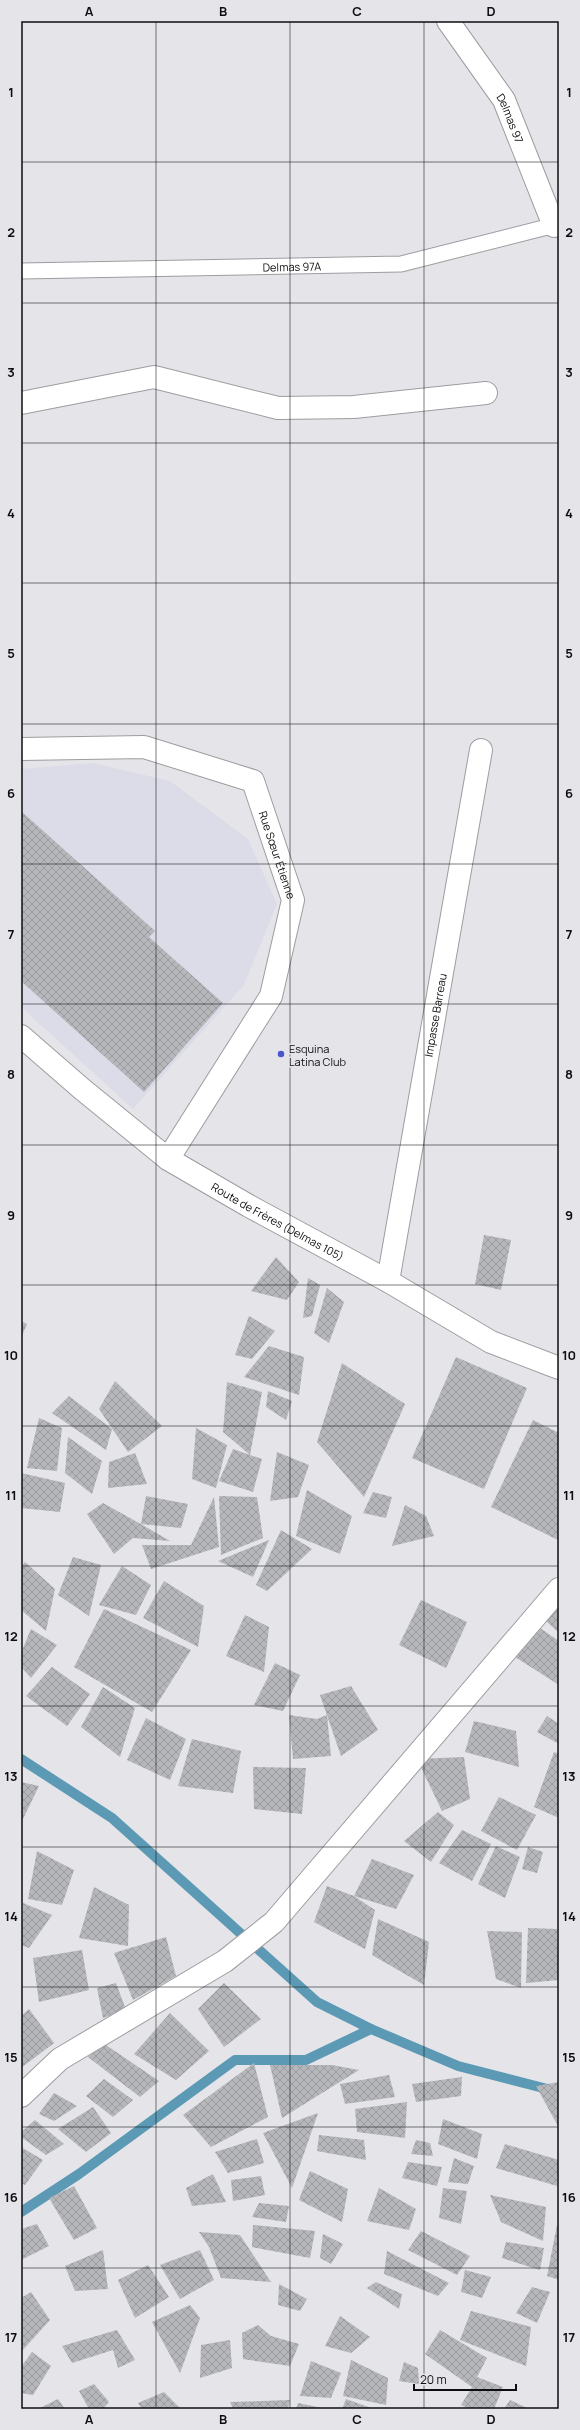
<svg xmlns="http://www.w3.org/2000/svg" width="580" height="2430" viewBox="0 0 580 2430" font-family="Manrope,sans-serif">
  <style>
    .built { fill: #dbdce8 }
    .lines { fill: none; stroke-linecap: round; stroke-linejoin: round }
    .stream { stroke: #5c99b5; stroke-width: 10 }
    .building { fill: url(#building-cross-hatch) }
    .service-casing { stroke: #9d9da1; stroke-width: 17 }
    .minor-casing { stroke: #9d9da1; stroke-width: 24 }
    .secondary-casing { stroke: #9d9da1; stroke-width: 24 }
    .service { stroke: #fff; stroke-width: 15 }
    .minor { stroke: #fff; stroke-width: 22 }
    .secondary { stroke: #fff; stroke-width: 22 }
    .grid { fill: none; stroke: #0d0e0f; stroke-width: 1; stroke-opacity: 0.55 }
    .poi-dot { fill: #4b56cc; stroke: #e5e5e9; stroke-width: 1.5 }
    .labels { text-anchor: middle; dominant-baseline: central; stroke-width: 3; stroke-linejoin: round; paint-order: stroke }
    .street-label { font-size: 11px; fill: #0d0e0f; stroke: #e5e5e9 }
    .poi-label { font-size: 11px; fill: #0d0e0f; stroke: #e5e5e9; text-anchor: start }
    .neatline { fill: none; stroke: #0d0e0f; stroke-width: 1.5 }
    .grid-label { font-size: 13px; text-anchor: middle; font-weight: bold; fill: #0d0e0f }
  </style>
  <defs>
    <pattern id="building-cross-hatch" width="8" height="8" patternUnits="userSpaceOnUse"><rect width="8" height="8" fill="#b6b7bb"/><path d="M0 0l8 8M0 8l8-8" fill="none" stroke="#9b9ca0"/></pattern>
  </defs>
  <rect width="100%" height="100%" fill="#e5e5e9"/>
  <!-- built -->
  <polygon class="built" points="93,763 170,781 248,839 277,904 244,985 133,1109 21,1007 21,769"/>
  <g class="lines">
    <!-- stream -->
    <g class="stream">
      <polyline points="21,1759 112,1818 317,2002 371,2029 458,2066 559,2092"/>
      <polyline points="21,2212 79,2174 235,2060 306,2060 371,2029"/>
    </g>
  </g>
  <!-- building -->
  <g class="building">
    <polygon points="21,811 155,931 149,937 223,1003 144,1092 21,981"/>
    <polygon points="484,1235 511,1240 501,1290 475,1284"/>
    <polygon points="276,1257 299,1282 287,1300 251,1291"/>
    <polygon points="308,1278 320,1285 312,1316 303,1318"/>
    <polygon points="327,1288 344,1302 329,1343 314,1333"/>
    <polygon points="249,1316 275,1331 252,1359 235,1355"/>
    <polygon points="21,1321 27,1324 21,1338"/>
    <polygon points="269,1346 304,1357 299,1395 244,1377"/>
    <polygon points="456,1357 527,1388 484,1489 412,1458"/>
    <polygon points="342,1363 405,1404 364,1497 317,1442"/>
    <polygon points="115,1381 162,1426 128,1452 99,1409"/>
    <polygon points="227,1382 262,1392 250,1455 262,1459 253,1492 219,1481 233,1449 250,1455 223,1432"/>
    <polygon points="268,1391 292,1401 286,1420 266,1407"/>
    <polygon points="69,1396 112,1429 106,1450 52,1413"/>
    <polygon points="39,1418 62,1428 57,1471 27,1468"/>
    <polygon points="533,1420 559,1433 558,1540 491,1507"/>
    <polygon points="196,1428 227,1445 216,1488 192,1479"/>
    <polygon points="68,1437 102,1461 92,1494 65,1473"/>
    <polygon points="277,1452 309,1465 298,1497 270,1501"/>
    <polygon points="135,1453 147,1484 108,1488 109,1462"/>
    <polygon points="21,1473 65,1483 60,1512 21,1508"/>
    <polygon points="307,1490 352,1516 340,1554 296,1536"/>
    <polygon points="373,1492 392,1497 386,1518 363,1513"/>
    <polygon points="146,1496 188,1504 181,1528 141,1524"/>
    <polygon points="219,1496 257,1497 263,1538 221,1555"/>
    <polygon points="214,1497 219,1547 151,1569 142,1545 191,1545"/>
    <polygon points="103,1503 139,1523 170,1541 133,1538 114,1554 87,1514"/>
    <polygon points="405,1505 426,1516 434,1536 392,1546"/>
    <polygon points="281,1530 312,1549 267,1591 256,1585"/>
    <polygon points="269,1540 253,1577 218,1561"/>
    <polygon points="73,1557 101,1565 89,1616 58,1595"/>
    <polygon points="25,1562 55,1589 46,1631 21,1610 21,1567"/>
    <polygon points="122,1566 151,1585 136,1615 99,1605"/>
    <polygon points="164,1581 204,1606 198,1647 143,1618"/>
    <polygon points="421,1600 467,1622 446,1668 399,1645"/>
    <polygon points="559,1604 559,1633 545,1620"/>
    <polygon points="104,1609 191,1650 152,1712 74,1667"/>
    <polygon points="245,1615 269,1627 264,1672 226,1656"/>
    <polygon points="537,1626 559,1641 559,1685 512,1655"/>
    <polygon points="31,1629 57,1645 31,1678 21,1667 21,1653"/>
    <polygon points="275,1663 300,1675 283,1711 254,1705"/>
    <polygon points="52,1667 90,1694 67,1726 26,1696"/>
    <polygon points="351,1686 378,1730 341,1756 320,1695"/>
    <polygon points="103,1687 135,1708 120,1757 81,1727"/>
    <polygon points="289,1715 317,1719 327,1715 331,1756 293,1759"/>
    <polygon points="547,1716 559,1724 559,1744 537,1732"/>
    <polygon points="146,1718 186,1739 170,1780 127,1760"/>
    <polygon points="474,1721 516,1731 519,1767 465,1752"/>
    <polygon points="192,1739 241,1751 233,1793 178,1786"/>
    <polygon points="554,1752 559,1754 559,1818 534,1807"/>
    <polygon points="464,1757 470,1799 442,1811 417,1759"/>
    <polygon points="253,1767 306,1768 302,1814 254,1809"/>
    <polygon points="21,1782 39,1786 21,1823"/>
    <polygon points="499,1797 536,1815 517,1850 481,1831"/>
    <polygon points="438,1812 454,1825 431,1862 404,1841"/>
    <polygon points="462,1830 491,1844 472,1881 439,1863"/>
    <polygon points="496,1846 520,1857 505,1898 478,1884"/>
    <polygon points="528,1847 543,1852 537,1873 522,1869"/>
    <polygon points="37,1851 74,1870 62,1905 28,1899"/>
    <polygon points="372,1859 414,1875 396,1909 354,1896 375,1910 365,1949 314,1922 327,1886 354,1896"/>
    <polygon points="94,1887 129,1905 128,1946 79,1938"/>
    <polygon points="23,1903 52,1915 29,1948 21,1945"/>
    <polygon points="378,1919 429,1942 424,1985 372,1955"/>
    <polygon points="528,1928 557,1929 559,1980 526,1983"/>
    <polygon points="487,1931 522,1932 521,1988 496,1979"/>
    <polygon points="166,1937 176,1976 133,2000 114,1953"/>
    <polygon points="82,1950 89,1990 39,2002 33,1958"/>
    <polygon points="116,1983 126,2010 103,2018 97,1988"/>
    <polygon points="224,1983 261,2019 224,2047 198,2009"/>
    <polygon points="29,2009 54,2043 21,2068 21,2016"/>
    <polygon points="170,2013 209,2051 176,2080 134,2054"/>
    <polygon points="103,2043 159,2081 140,2097 88,2057"/>
    <polygon points="254,2063 268,2117 211,2147 183,2115"/>
    <polygon points="270,2065 332,2065 359,2070 282,2118"/>
    <polygon points="389,2075 395,2097 345,2104 340,2084"/>
    <polygon points="462,2077 461,2096 416,2102 412,2084"/>
    <polygon points="104,2079 133,2100 113,2117 86,2096"/>
    <polygon points="559,2082 559,2128 536,2086"/>
    <polygon points="54,2093 77,2106 54,2121 39,2114"/>
    <polygon points="407,2102 405,2138 357,2132 355,2109"/>
    <polygon points="93,2107 111,2133 86,2152 58,2129"/>
    <polygon points="318,2113 292,2188 263,2133"/>
    <polygon points="443,2119 482,2134 477,2159 438,2144"/>
    <polygon points="35,2120 64,2144 46,2155 21,2137 21,2132"/>
    <polygon points="319,2135 364,2140 366,2160 317,2151"/>
    <polygon points="257,2139 264,2163 228,2173 215,2152"/>
    <polygon points="416,2140 430,2143 433,2156 411,2154"/>
    <polygon points="505,2144 559,2160 557,2186 496,2168"/>
    <polygon points="21,2147 43,2160 25,2185 21,2183"/>
    <polygon points="454,2158 474,2166 468,2184 448,2182"/>
    <polygon points="408,2162 442,2167 437,2186 402,2178"/>
    <polygon points="310,2171 348,2189 342,2222 299,2200"/>
    <polygon points="213,2174 226,2202 192,2206 186,2188"/>
    <polygon points="261,2176 265,2195 233,2201 231,2180"/>
    <polygon points="74,2186 97,2228 74,2240 49,2198"/>
    <polygon points="379,2188 416,2209 409,2230 367,2221"/>
    <polygon points="443,2188 467,2191 461,2224 439,2218"/>
    <polygon points="490,2195 546,2207 543,2241 501,2222"/>
    <polygon points="259,2203 289,2206 286,2222 252,2217"/>
    <polygon points="37,2224 49,2246 21,2260 21,2229"/>
    <polygon points="253,2225 315,2231 310,2258 252,2247"/>
    <polygon points="557,2225 559,2226 559,2280 547,2276"/>
    <polygon points="421,2231 470,2256 457,2275 408,2250"/>
    <polygon points="199,2232 240,2235 271,2282 221,2278 209,2247"/>
    <polygon points="323,2234 343,2244 331,2264 320,2258"/>
    <polygon points="506,2242 544,2248 540,2270 502,2258"/>
    <polygon points="103,2250 108,2289 75,2291 65,2266"/>
    <polygon points="200,2250 214,2280 180,2299 160,2265"/>
    <polygon points="387,2251 449,2283 438,2296 384,2274"/>
    <polygon points="148,2265 169,2297 135,2318 118,2280"/>
    <polygon points="465,2270 491,2277 482,2298 461,2292"/>
    <polygon points="376,2282 402,2294 399,2309 367,2288"/>
    <polygon points="279,2284 307,2299 300,2311 278,2305"/>
    <polygon points="532,2287 550,2292 537,2323 516,2313"/>
    <polygon points="31,2292 50,2320 21,2352 21,2298"/>
    <polygon points="190,2305 200,2318 180,2373 152,2322"/>
    <polygon points="471,2311 531,2327 526,2366 460,2340"/>
    <polygon points="340,2316 370,2337 351,2353 325,2346"/>
    <polygon points="258,2325 271,2336 299,2344 290,2366 243,2359 242,2333"/>
    <polygon points="117,2330 135,2360 118,2368 113,2350 72,2363 62,2346"/>
    <polygon points="440,2330 487,2358 477,2377 503,2387 494,2409 470,2409 461,2405 472,2387 425,2354"/>
    <polygon points="230,2340 232,2368 200,2378 201,2345"/>
    <polygon points="32,2352 51,2366 33,2395 21,2393 21,2367"/>
    <polygon points="351,2360 388,2378 386,2405 343,2396"/>
    <polygon points="311,2361 341,2373 331,2398 300,2396"/>
    <polygon points="404,2362 418,2368 419,2384 399,2381"/>
    <polygon points="94,2384 109,2402 103,2409 89,2409 79,2391"/>
    <polygon points="164,2392 181,2409 142,2409 138,2403"/>
    <polygon points="58,2399 65,2409 38,2409"/>
    <polygon points="346,2399 374,2409 342,2409"/>
    <polygon points="290,2400 288,2409 233,2409 230,2402"/>
    <polygon points="510,2400 529,2409 504,2409"/>
    <polygon points="298,2403 322,2408 322,2409 296,2409"/>
  </g>
  <g class="lines">
    <defs>
      <g id="service">
        <path id="s1" d="M21,271L401,264L559,224"/>
      </g>
      <g id="minor">
        <path id="s2" d="M448,21L504,100L554,226"/>
        <polyline points="21,403 154,377 278,408 354,407 486,393"/>
        <path id="s3" d="M21,749L144,747L253,781L293,900L271,996L168,1159"/>
        <path id="s4" d="M388,1281L481,750"/>
        <polyline points="21,2096 60,2059 225,1961 274,1922 559,1589"/>
      </g>
      <g id="secondary">
        <path id="s5" d="M21,1036L82,1089L168,1159L249,1206L388,1281L491,1342L559,1368"/>
      </g>
    </defs>
    <!-- service casing -->
    <use href="#service" class="service-casing"/>
    <!-- minor casing -->
    <use href="#minor" class="minor-casing"/>
    <!-- secondary casing -->
    <use href="#secondary" class="secondary-casing"/>
    <!-- service -->
    <use href="#service" class="service"/>
    <!-- minor -->
    <use href="#minor" class="minor"/>
    <!-- secondary -->
    <use href="#secondary" class="secondary"/>
  </g>
  <!-- grid -->
  <path class="grid" d="M156,21V2409M290,21V2409M424,21V2409M21,162H559M21,303H559M21,443H559M21,583H559M21,724H559M21,864H559M21,1004H559M21,1145H559M21,1285H559M21,1426H559M21,1566H559M21,1706H559M21,1847H559M21,1987H559M21,2127H559M21,2268H559"/>
  <!-- markers -->
  <circle class="poi-dot" cx="281" cy="1054" r="4"/>
  <g class="labels">
    <!-- street labels -->
    <g class="street-label">
      <text stroke="none"><textPath href="#s2" startOffset="116">Delmas 97</textPath></text>
      <text stroke="none"><textPath href="#s1" startOffset="271">Delmas 97A</textPath></text>
      <text stroke="none"><textPath href="#s3" startOffset="315">Rue Sœur Étienne</textPath></text>
      <text stroke="none"><textPath href="#s4" startOffset="270">Impasse Barreau</textPath></text>
      <text stroke="none"><textPath href="#s5" startOffset="318">Route de Frères (Delmas 105)</textPath></text>
    </g>
    <!-- poi labels -->
    <g class="poi-label">
      <text x="289" y="1048">Esquina<tspan x="289" dy="13">Latina Club</tspan></text>
    </g>
  </g>
  <!-- border -->
  <rect width="580" height="2430" fill="none" stroke="#e5e5e9" stroke-width="44"/>
  <!-- scale -->
  <path d="M414 2384v6h102v-6" fill="none" stroke="#0d0e0f" stroke-width="2"/>
  <text x="420" y="2384" font-size="12" fill="#0d0e0f" stroke="#e5e5e9" stroke-width="3" paint-order="stroke">20 m</text>
  <rect x="22" y="22" width="536" height="2386" class="neatline"/>
  <g class="grid-label">
    <text x="89" y="16">A</text>
    <text x="223" y="16">B</text>
    <text x="357" y="16">C</text>
    <text x="491" y="16">D</text>
    <text x="11" y="97">1</text>
    <text x="569" y="97">1</text>
    <text x="11" y="237">2</text>
    <text x="569" y="237">2</text>
    <text x="11" y="377">3</text>
    <text x="569" y="377">3</text>
    <text x="11" y="518">4</text>
    <text x="569" y="518">4</text>
    <text x="11" y="658">5</text>
    <text x="569" y="658">5</text>
    <text x="11" y="798">6</text>
    <text x="569" y="798">6</text>
    <text x="11" y="939">7</text>
    <text x="569" y="939">7</text>
    <text x="11" y="1079">8</text>
    <text x="569" y="1079">8</text>
    <text x="11" y="1220">9</text>
    <text x="569" y="1220">9</text>
    <text x="11" y="1360">10</text>
    <text x="569" y="1360">10</text>
    <text x="11" y="1500">11</text>
    <text x="569" y="1500">11</text>
    <text x="11" y="1641">12</text>
    <text x="569" y="1641">12</text>
    <text x="11" y="1781">13</text>
    <text x="569" y="1781">13</text>
    <text x="11" y="1921">14</text>
    <text x="569" y="1921">14</text>
    <text x="11" y="2062">15</text>
    <text x="569" y="2062">15</text>
    <text x="11" y="2202">16</text>
    <text x="569" y="2202">16</text>
    <text x="11" y="2342">17</text>
    <text x="569" y="2342">17</text>
    <text x="89" y="2424">A</text>
    <text x="223" y="2424">B</text>
    <text x="357" y="2424">C</text>
    <text x="491" y="2424">D</text>
  </g>
</svg>
